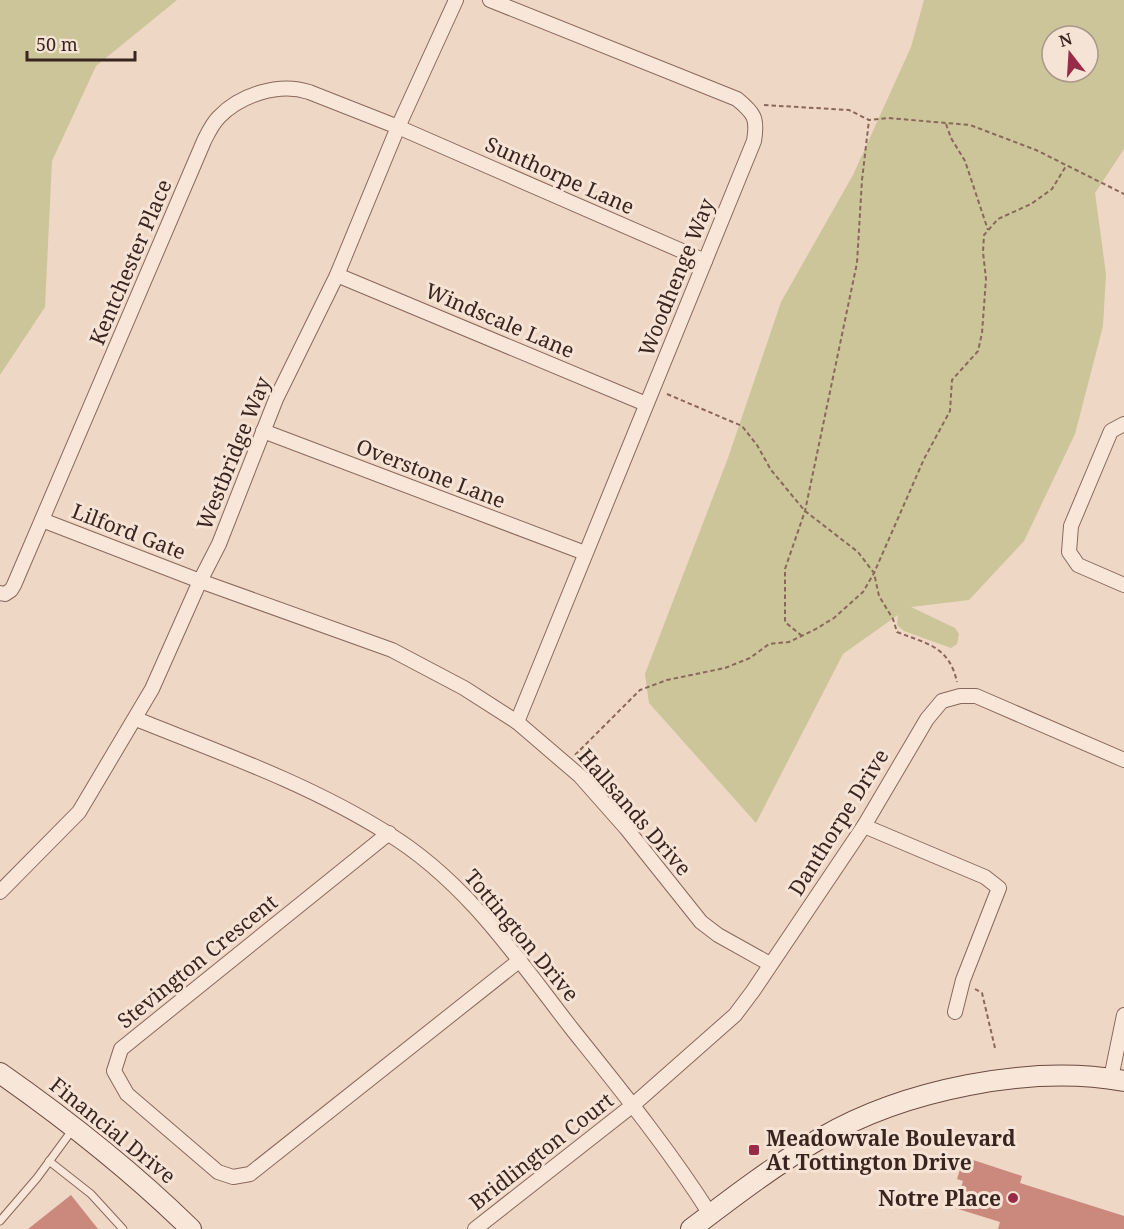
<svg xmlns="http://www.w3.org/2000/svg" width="1124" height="1229" viewBox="0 0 1124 1229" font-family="'Noto Serif',serif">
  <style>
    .green { fill: #ccc599; fill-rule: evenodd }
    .building { fill: #cb887c }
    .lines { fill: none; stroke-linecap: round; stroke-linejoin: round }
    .lane-casing { stroke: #89685b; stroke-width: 9 }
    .street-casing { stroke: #89685b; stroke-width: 16 }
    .secondary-casing { stroke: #6b493f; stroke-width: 22 }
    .path { stroke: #89685b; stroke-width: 2; stroke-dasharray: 4.5 3; stroke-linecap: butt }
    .lane { stroke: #f8e7d9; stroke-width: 7 }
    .street { stroke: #f8e7d9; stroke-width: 14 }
    .secondary { stroke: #f8e7d9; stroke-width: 20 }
    .poi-dot { fill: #972c49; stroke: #f5e3d5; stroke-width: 2 }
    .labels { text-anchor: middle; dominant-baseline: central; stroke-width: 6; stroke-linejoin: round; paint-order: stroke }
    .street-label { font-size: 21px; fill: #39251f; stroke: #f5e3d5 }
    .poi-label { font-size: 21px; font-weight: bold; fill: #39251f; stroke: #f5e3d5; text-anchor: start }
  </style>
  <rect width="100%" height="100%" fill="#eed7c5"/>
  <!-- green -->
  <g class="green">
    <polygon points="0,0 177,0 96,66 52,161 45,307 0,375"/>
    <path d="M924,0H1124V149L1095,193L1106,274L1103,326L1075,434L1024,541L969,600L911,607L955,628L959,634L957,644L951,648L904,631L897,625L898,615L843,654L756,823L649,703L645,674L728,458L781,302L853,175L911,47ZM1052,36H1088V72H1052Z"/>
  </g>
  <!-- building -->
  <g class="building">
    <polygon points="964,1157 1022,1176 1020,1183 1124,1216 1124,1229 998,1229 1000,1222 955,1208 963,1181 957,1179"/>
    <polygon points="71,1195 98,1229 28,1229"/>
  </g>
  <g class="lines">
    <defs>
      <g id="lane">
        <polyline points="49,1161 91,1194 123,1229"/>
        <polyline points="0,1221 37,1178 73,1129"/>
      </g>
      <g id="street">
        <path d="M490,0L737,99C754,113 758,118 754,141L517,722"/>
        <polyline points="337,275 646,404"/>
        <polyline points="1124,424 1111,431 1071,526 1069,552 1078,565 1124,585"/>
        <polyline points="263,431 585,553"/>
        <polyline points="42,520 200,581 392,650 464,688 517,722 580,776 626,828 701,922 718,935 770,964"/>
        <path d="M0,593L5,594L11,590L14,585L204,141C208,133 212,124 219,117C240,95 279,82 309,92L398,127L705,261"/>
        <path d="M136,719C221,753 309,784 387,833C466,881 517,958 572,1029C620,1089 669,1149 710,1214"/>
        <polyline points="864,826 985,877 999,888 963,980 955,1012"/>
        <polyline points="389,833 121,1049 114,1071 127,1094 218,1172 233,1177 250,1174 520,960"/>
        <polyline points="0,892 79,812 152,689 200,581 219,544 276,399 337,275 398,127 456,0"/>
        <polyline points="1111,1078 1124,1015"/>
        <polyline points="475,1229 633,1105 735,1015 753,991 864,826 927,719 942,701 960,696 976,696 1124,760"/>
      </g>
      <g id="secondary">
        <path d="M0,1073C67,1120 133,1172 191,1229"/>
        <path d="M691,1229C733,1197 775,1165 821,1138C904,1090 1029,1064 1124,1081"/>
      </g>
    </defs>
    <!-- lane casing -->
    <use href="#lane" class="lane-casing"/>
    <!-- street casing -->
    <use href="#street" class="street-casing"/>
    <!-- secondary casing -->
    <use href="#secondary" class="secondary-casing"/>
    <!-- path -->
    <g class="path">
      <polyline points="764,105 849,110 869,120 888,118 970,125 1036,150 1124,194"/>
      <polyline points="946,124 951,138 965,161 988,230"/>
      <path d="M667,394L742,426L757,445L771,470L805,511L858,552L874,573L879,596L893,619L897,632C927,644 949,646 957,682"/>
      <polyline points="802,636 785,622 785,569 805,511 857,263 862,180 869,120"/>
      <polyline points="575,755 640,690 667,680 725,668 750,658 769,644 789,642 814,630 834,618 863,592 874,573 924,459 950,411 952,380 978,351 982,333 986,279 983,252 984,235 998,219 1031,204 1052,189 1066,166"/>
      <polyline points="975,989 982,993 995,1048"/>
    </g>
    <!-- lane -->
    <use href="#lane" class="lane"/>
    <!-- street -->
    <use href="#street" class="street"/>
    <!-- secondary -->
    <use href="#secondary" class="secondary"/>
  </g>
  <!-- markers -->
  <g class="poi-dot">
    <rect x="748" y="1144" width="12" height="12" rx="3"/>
    <circle cx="1013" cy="1198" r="6"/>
  </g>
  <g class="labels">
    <!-- street labels -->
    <g class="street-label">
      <text transform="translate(560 175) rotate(24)">Sunthorpe Lane</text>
      <text transform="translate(130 262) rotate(-67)">Kentchester Place</text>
      <text transform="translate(676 277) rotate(-68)">Woodhenge Way</text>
      <text transform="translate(500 320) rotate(23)">Windscale Lane</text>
      <text transform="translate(233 453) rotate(-68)">Westbridge Way</text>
      <text transform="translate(431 473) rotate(21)">Overstone Lane</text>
      <text transform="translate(129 531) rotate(21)">Lilford Gate</text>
      <text transform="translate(635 812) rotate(49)">Hallsands Drive</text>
      <text transform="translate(838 822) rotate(-58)">Danthorpe Drive</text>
      <text transform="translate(522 935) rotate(50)">Tottington Drive</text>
      <text transform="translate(197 961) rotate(-39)">Stevington Crescent</text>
      <text transform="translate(113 1130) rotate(39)">Financial Drive</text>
      <text transform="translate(541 1151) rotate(-38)">Bridlington Court</text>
    </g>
    <!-- poi labels -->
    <g class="poi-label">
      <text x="766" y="1138">Meadowvale Boulevard<tspan x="766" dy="24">At Tottington Drive</tspan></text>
      <text x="1001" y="1198" text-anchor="end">Notre Place</text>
    </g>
  </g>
  <!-- north arrow -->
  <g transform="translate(1070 54) rotate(343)"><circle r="28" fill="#f5e3d5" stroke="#aa978c" stroke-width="1.5"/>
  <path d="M0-4.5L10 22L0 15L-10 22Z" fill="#972c49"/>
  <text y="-9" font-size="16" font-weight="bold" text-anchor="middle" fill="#39251f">N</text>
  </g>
  <!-- scale -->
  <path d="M27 51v9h108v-9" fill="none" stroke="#39251f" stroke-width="3"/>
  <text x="36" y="51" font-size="18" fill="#39251f" stroke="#f5e3d5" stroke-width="4.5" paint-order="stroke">50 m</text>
</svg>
